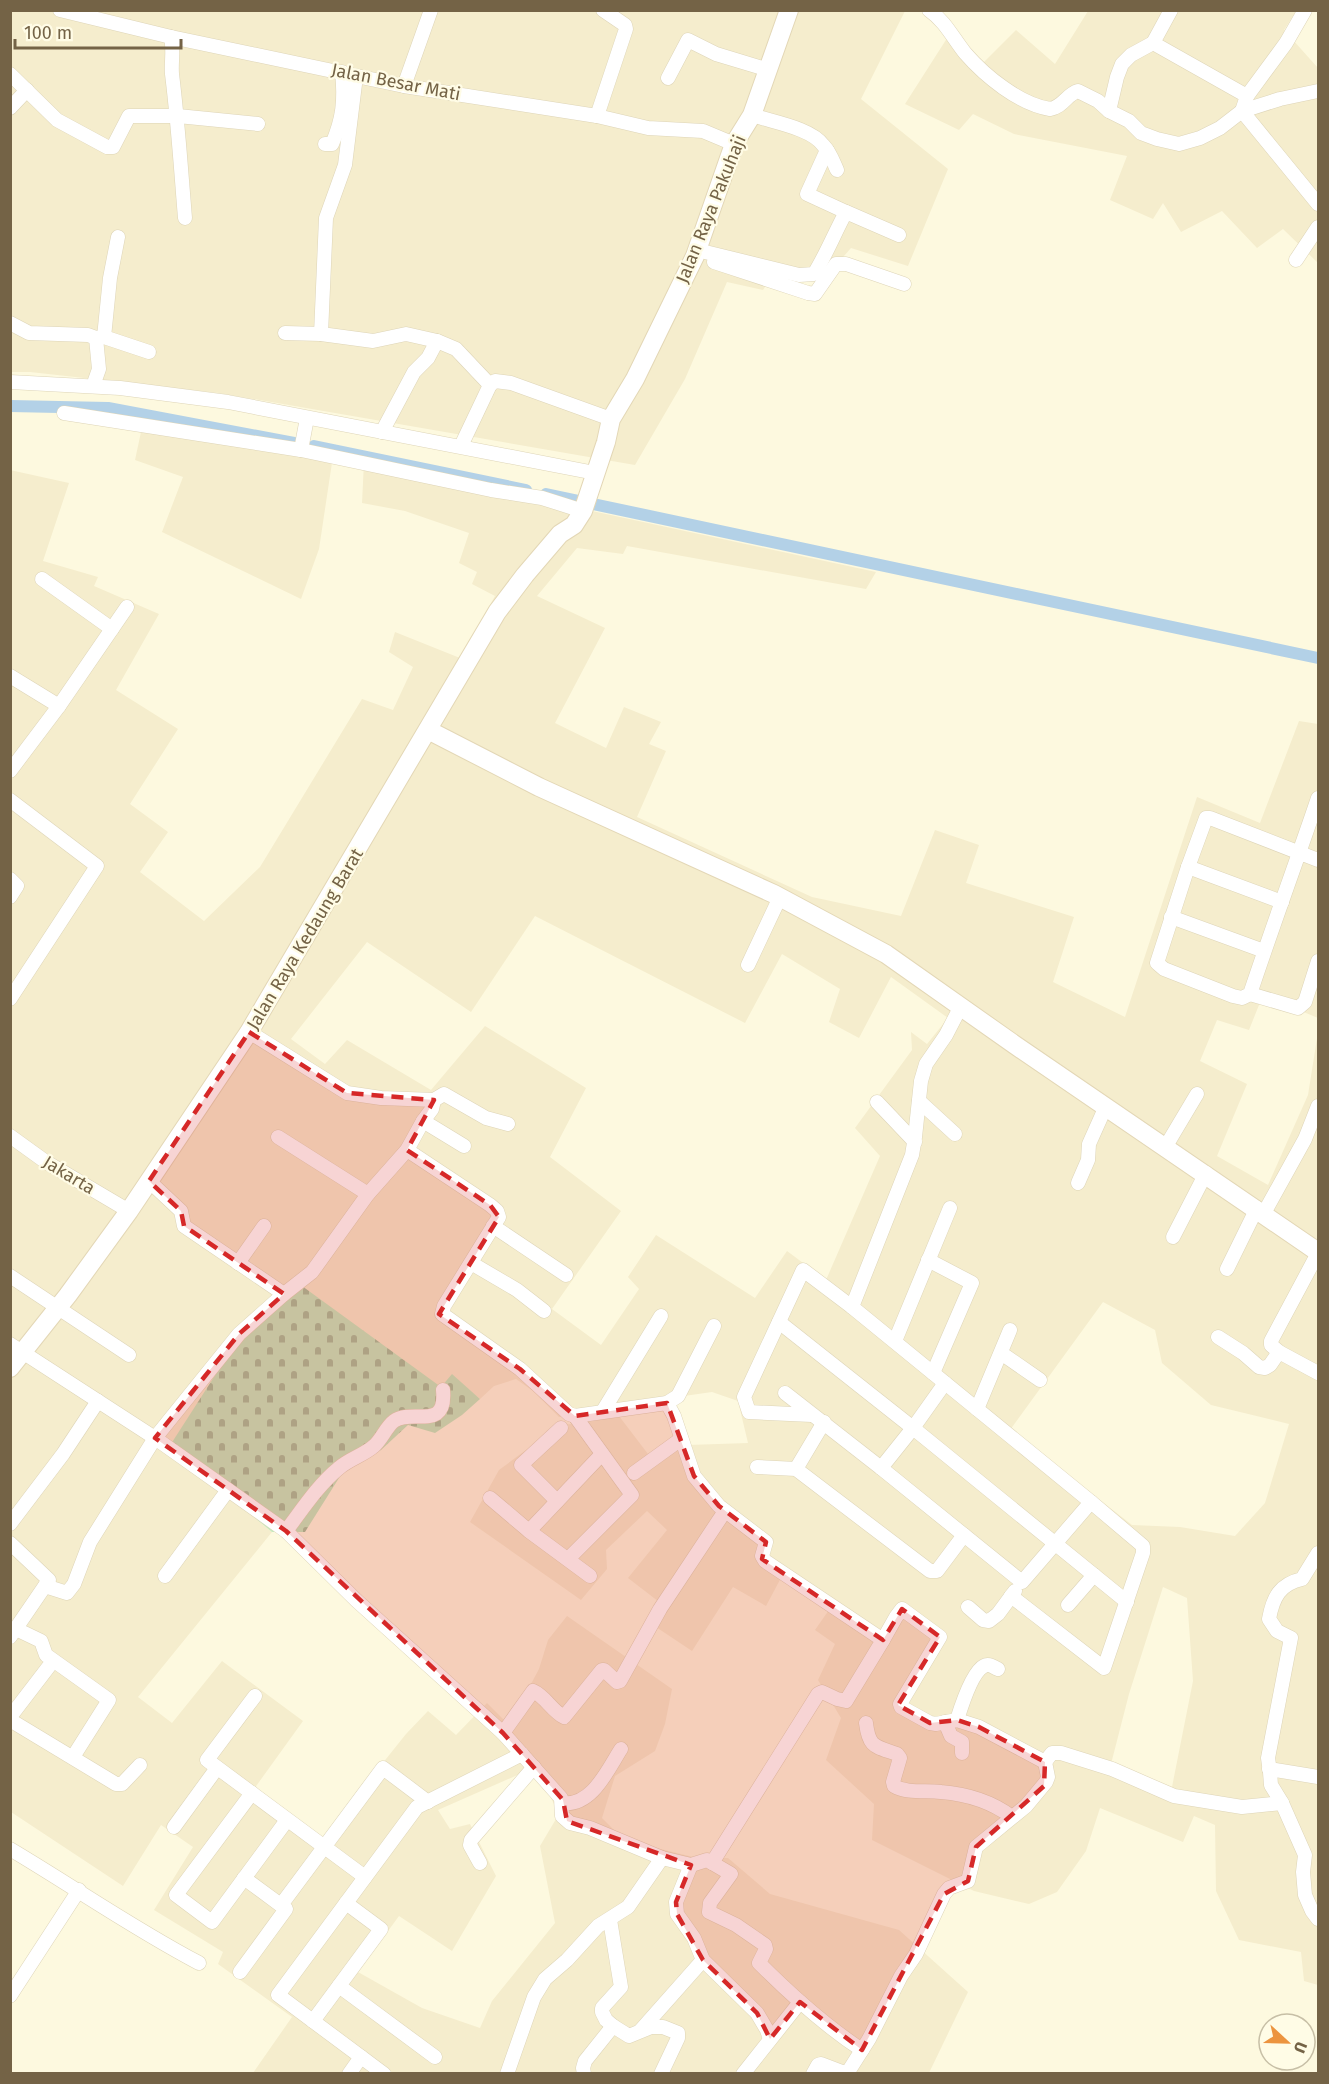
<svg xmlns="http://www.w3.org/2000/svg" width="1329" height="2084" viewBox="0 0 1329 2084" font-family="'Fira Sans',sans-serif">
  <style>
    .residential { fill: #f5edcd; fill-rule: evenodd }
    .cemetery { fill: url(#cemetery-stones) }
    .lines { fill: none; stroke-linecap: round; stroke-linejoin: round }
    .canal { stroke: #b3d1e7; stroke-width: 12 }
    .street-casing { stroke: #ded5b8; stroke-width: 15 }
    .secondary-casing { stroke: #e3d7b6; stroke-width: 20 }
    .street { stroke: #fff; stroke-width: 14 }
    .secondary { stroke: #fff; stroke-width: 18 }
    .marked { fill: #d62828; fill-opacity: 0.2; stroke: #d62828; stroke-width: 4.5; stroke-dasharray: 12 8; stroke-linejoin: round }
    .labels { text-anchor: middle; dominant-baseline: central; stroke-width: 4.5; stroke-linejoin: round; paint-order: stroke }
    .street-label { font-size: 18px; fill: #746346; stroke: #fffce6 }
  </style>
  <defs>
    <pattern id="cemetery-stones" width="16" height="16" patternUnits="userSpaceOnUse" patternTransform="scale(1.5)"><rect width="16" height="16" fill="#c4eabe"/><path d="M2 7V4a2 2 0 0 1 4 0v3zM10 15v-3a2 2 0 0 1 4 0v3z" fill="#a4c19c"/></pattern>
  </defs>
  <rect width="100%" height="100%" fill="#fdf9df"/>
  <!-- residential -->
  <g class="residential">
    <polygon points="10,11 905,11 861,99 948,169 908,266 851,248 821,282 774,273 763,290 727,282 685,379 635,465 219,393 30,372 11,372"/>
    <polygon points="1088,11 1296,11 1284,30 1318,68 1318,263 1283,229 1257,248 1222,211 1181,232 1163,203 1153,219 1110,200 1127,156 1014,134 973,114 959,130 905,104 951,32 981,65 1016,30 1055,64"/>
    <polygon points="141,432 333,456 319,549 301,599 162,532 183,477 135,460"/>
    <path d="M364,462L876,572L866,589L627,546L623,554L577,548L537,596L605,628L555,723L606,748L624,707L661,722L649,744L666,751L637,817L812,897L901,916L935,830L979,845L966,883L1074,917L1053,982L1125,1017L1197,797L1260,823L1299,721L1318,724V1018L1263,995L1249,1030L1217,1020L1200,1061L1247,1084L1217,1156L1268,1185L1308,1095L1318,1032V1985L1304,1981L1301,1952L1239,1940L1216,1891L1215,1825L1194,1816L1183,1842L1100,1808L1086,1851L1057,1892L1029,1904L974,1891L872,1840L874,1804L826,1760L841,1718L818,1680L835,1644L815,1630L831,1607L782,1576L766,1606L733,1587L692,1651L653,1625L667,1608L628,1578L667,1530L647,1511L606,1550L607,1569L581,1600L470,1522L499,1470L560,1425L584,1423L619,1416L648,1454L688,1445L748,1443L738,1401L712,1392L614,1406L559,1417L533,1391L516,1379L494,1386L480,1399L452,1375L442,1387L239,1505L272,1532L138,1697L172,1723L222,1661L303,1721L254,1789L322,1839L406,1734L428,1711L456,1735L487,1703L509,1725L539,1669L548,1640L567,1616L672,1689L665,1724L655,1751L615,1776L602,1818L624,1840L697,1858H728L770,1894L899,1930L968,1992L929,2073H253L292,2017L218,1964L223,1952L154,1910L193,1847L161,1825L123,1886L11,1812L10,470L69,483L43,561L98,577L94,586L159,614L116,690L178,729L130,804L168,832L140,872L204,921L260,867L362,699L393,710L413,667L389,652L395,632L460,658L495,596L472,584L477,572L459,563L469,533L405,511L362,503ZM535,916L745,1023L782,954L840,989L829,1022L859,1038L891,977L948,1018L927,1044L911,1032L912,1050L855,1128L880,1156L826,1280L787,1251L755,1298L656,1235L628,1277L639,1289L601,1345L552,1309L621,1211L550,1157L586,1088L485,1026L431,1090L347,1040L325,1064L291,1039L367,942L471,1012ZM1103,1302L1155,1330L1162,1363L1211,1405L1289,1424L1265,1503L1235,1536L1180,1527L1132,1525L1010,1430ZM1163,1587L1187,1598L1193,1681L1172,1787L1111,1764L1129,1694ZM531,1769L549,1794L559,1814L540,1846L555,1923L492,2001L480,2028L422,2008L358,1972L399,1916L452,1951L496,1876L470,1824L450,1829L438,1810Z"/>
  </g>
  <!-- cemetery -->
  <polygon class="cemetery" points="302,1286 441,1387 452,1374 480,1399 462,1415 435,1433 408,1425 381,1450 344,1470 305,1532 272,1532 169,1447 243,1332"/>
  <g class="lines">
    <!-- canal -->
    <g class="canal">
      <polyline points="10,406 108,408 294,443"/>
      <polyline points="314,446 526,490"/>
      <polyline points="546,494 1318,658"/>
    </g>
    <defs>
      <g id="street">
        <polyline points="60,10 171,37 404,86 597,116 648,128 703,131 734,144"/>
        <path d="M929,10C945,21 953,38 965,53C985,76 1019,104 1050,109C1063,107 1067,94 1078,91L1098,101L1109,111L1129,121L1141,133L1157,139L1179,144L1200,138L1220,128L1242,111L1280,99L1318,91"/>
        <path d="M171,37C174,50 171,62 172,74C178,122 181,170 185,218"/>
        <polyline points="1153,43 1247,96 1242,111 1318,204"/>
        <polyline points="10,74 57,120 107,147 113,147 129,116 178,116 258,124"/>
        <polyline points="356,76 345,165 326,218 321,334 373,341 406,334 437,341 456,349 490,385 461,446"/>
        <polyline points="668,78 688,40 716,54 769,70"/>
        <polyline points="404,86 431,10"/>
        <polyline points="1247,96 1286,43 1305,10"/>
        <polyline points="10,108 27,90"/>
        <polyline points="1109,111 1117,77 1122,64 1131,55 1153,43 1171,10"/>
        <path d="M752,115C772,122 811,128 823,145C830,152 833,161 837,170"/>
        <polyline points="597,116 626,29 625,25 603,10"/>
        <path d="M325,144H332C343,119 345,100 342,72"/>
        <polyline points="827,150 807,194 846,212"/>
        <path d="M697,250L799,275L814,274C826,255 835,232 846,212L899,235"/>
        <polyline points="1296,260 1318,227"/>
        <polyline points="714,262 808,293 815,294 836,264 846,264 904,284"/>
        <polyline points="10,323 29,333 88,335 96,338"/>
        <polyline points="285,333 321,334"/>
        <polyline points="104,337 149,352"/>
        <polyline points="10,382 120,388 228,402 595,473"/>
        <polyline points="490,385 495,381 511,383 611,419"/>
        <polyline points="93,386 99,369 96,338 104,337 110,278 118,237"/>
        <polyline points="64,413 301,450 491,490 542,498 583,511"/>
        <polyline points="382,432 414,372 428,358 437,341"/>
        <polyline points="301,450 307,418"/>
        <polyline points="42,579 112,629"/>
        <polyline points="10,676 59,706"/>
        <polyline points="10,771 59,706 127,607"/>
        <path d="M1318,798C1296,863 1272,928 1250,994L1242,998L1233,996L1164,969L1157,963L1188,867L1206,818H1210L1318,860"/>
        <polyline points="10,800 97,866 10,999"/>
        <polyline points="1188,867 1282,902"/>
        <polyline points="10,879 17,886 10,897"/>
        <polyline points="1171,917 1264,951"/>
        <polyline points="748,965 780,897"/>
        <polyline points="1250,994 1298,1008 1305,1002 1318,961"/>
        <polyline points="961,1006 946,1035 926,1064 921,1081 915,1137 912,1155 852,1307 1091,1502 1143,1546 1143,1553 1104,1668 1011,1596"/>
        <polyline points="249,1032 347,1093 381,1098 434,1100 444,1094 486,1118 508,1124"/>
        <polyline points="919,1101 955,1134"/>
        <polyline points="877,1102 915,1142"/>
        <polyline points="423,1121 464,1146"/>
        <polyline points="10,1136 46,1162 129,1211"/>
        <polyline points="278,1137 368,1194"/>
        <polyline points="1166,1146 1197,1094"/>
        <polyline points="407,1150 490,1205 497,1211 499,1217 444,1306 442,1314 520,1369 569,1414 575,1416 667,1403 678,1396 714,1326"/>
        <polyline points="149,1181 181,1211 184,1226 284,1294"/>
        <polyline points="1078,1183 1088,1160 1089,1144 1106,1106"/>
        <polyline points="1264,1213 1305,1139 1318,1106"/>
        <polyline points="493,1226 566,1275"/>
        <polyline points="1173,1237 1206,1173"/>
        <polyline points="928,1260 972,1283 933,1373"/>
        <polyline points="238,1263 264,1226"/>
        <polyline points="471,1263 517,1290 544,1311"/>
        <polyline points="1227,1269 1257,1208"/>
        <polyline points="10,1276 129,1355"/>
        <polyline points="779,1322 913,1428 945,1383"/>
        <polyline points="1218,1337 1243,1353 1259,1367 1265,1368 1270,1365 1279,1352 1271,1345 1271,1341 1318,1253"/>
        <polyline points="895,1341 950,1208"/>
        <path d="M10,1344L155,1438L286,1531L356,1600L503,1733L561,1798L562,1816L570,1823L590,1828L662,1858L691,1865L707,1860L731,1874L710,1903L709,1912L736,1925L765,1945L766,1949L759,1963C791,1995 824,2025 862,2050"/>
        <polyline points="1279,1352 1318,1373"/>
        <polyline points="1001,1353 1040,1380"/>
        <polyline points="785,1393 881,1468"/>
        <polyline points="667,1403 674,1416 694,1476 719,1506 766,1542 762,1556 765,1561 883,1640 846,1701 837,1699 822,1692 818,1694 712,1863"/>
        <polyline points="977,1409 1010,1330"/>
        <polyline points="603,1411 661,1316"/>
        <polyline points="812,1415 749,1412 744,1397 803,1270 852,1307"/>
        <polyline points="757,1467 796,1469 930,1571 937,1571 964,1535"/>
        <polyline points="796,1469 824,1422"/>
        <polyline points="634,1473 681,1439"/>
        <polyline points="490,1498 529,1531 590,1576"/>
        <polyline points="557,1501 521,1465 561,1428"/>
        <polyline points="1091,1502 1022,1582 881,1468 913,1428 1127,1602"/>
        <polyline points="10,1524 63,1454 98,1401"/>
        <path d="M286,1531C302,1510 318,1485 339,1468C349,1459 364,1455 374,1446C382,1439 386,1427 394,1421C412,1408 447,1432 443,1390"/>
        <polyline points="529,1531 602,1454"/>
        <polyline points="10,1543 49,1580 10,1637"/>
        <path d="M1318,1553L1302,1579C1280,1584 1273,1597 1269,1619L1277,1631L1291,1638L1268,1758L1270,1772L1271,1785L1282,1803L1305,1855L1303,1872L1305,1895L1312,1911L1318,1919"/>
        <polyline points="568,1559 632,1495 575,1416"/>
        <polyline points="165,1576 228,1490"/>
        <polyline points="45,1586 67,1593 74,1584 90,1542 155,1438 239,1334 284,1294 312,1272 368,1194 407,1150 423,1121 432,1109 434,1100"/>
        <polyline points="1068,1605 1094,1575"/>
        <polyline points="968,1607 983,1620 989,1621 998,1614 1015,1591"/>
        <polyline points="16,1629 41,1641 46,1655 109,1700 73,1757"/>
        <polyline points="883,1640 896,1617 902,1609 940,1637 900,1704 901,1707 930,1723 936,1724 957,1720 979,1727 1045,1762 1052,1753 1061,1753 1112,1769 1174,1796 1242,1807 1282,1803"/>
        <polyline points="255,1696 207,1760 365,1877"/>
        <polyline points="10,1717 53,1661"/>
        <polyline points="10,1720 116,1784 122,1784 140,1765"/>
        <path d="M957,1720C961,1707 972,1672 984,1666C989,1663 993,1667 998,1669"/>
        <polyline points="945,1722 951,1736 962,1742 962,1753"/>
        <path d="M866,1723C869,1748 875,1746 897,1754L900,1758L893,1782L894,1786C908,1794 926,1790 941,1792C966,1794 992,1802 1012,1817"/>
        <path d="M503,1733L533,1691C545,1696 552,1711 564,1717L602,1670H604L617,1682L620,1681L660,1609L725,1511"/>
        <polyline points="1269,1769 1318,1777"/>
        <polyline points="252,1793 176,1895 212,1922 287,1820"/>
        <path d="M562,1803C592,1807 608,1769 621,1749"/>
        <polyline points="174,1827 217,1768"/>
        <path d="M10,1849C74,1887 134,1929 199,1963"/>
        <polyline points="480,1863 470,1845 471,1840 534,1767"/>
        <polyline points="691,1865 676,1902 677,1914 694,1938 703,1960 757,2013 767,2030 770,2039"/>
        <polyline points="281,1905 383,1768 428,1802"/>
        <polyline points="610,1920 621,1987 602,2008 602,2012 606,2020 613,2026"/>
        <polyline points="240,1972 286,1909 244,1878"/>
        <polyline points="339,1986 435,2057"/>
        <polyline points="10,1996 79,1890"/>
        <polyline points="313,2021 381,1929 346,1903"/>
        <polyline points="641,2030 703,1960"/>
        <polyline points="349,2074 361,2057"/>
        <polyline points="384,2074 278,1995 417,1807 522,1754"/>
        <polyline points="507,2074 534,1997 545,1979 567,1960 598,1926 628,1907 662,1858"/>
        <polyline points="584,2074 583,2068 585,2061 613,2026 629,2036 651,2027 663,2027 678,2033 678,2038 661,2074"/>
        <polyline points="743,2074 800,2002"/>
        <polyline points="813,2074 818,2065 821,2064 842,2072 848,2072 869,2039 901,1976 916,1954 944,1894 949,1888 968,1881 976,1847 1026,1806 1046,1782 1048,1777 1045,1762"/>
      </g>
      <g id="secondary">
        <polyline points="428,730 539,787 774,894 886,954 1015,1045 1318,1252"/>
        <polyline points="10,1368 68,1295 129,1211 249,1032 497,612 525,575 560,534 574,525 583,511 606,442 611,419 635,379 695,256 734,144 752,115 789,10"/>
      </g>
    </defs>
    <!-- street casing -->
    <use href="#street" class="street-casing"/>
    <!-- secondary casing -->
    <use href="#secondary" class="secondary-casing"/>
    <!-- street -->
    <use href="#street" class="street"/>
    <!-- secondary -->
    <use href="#secondary" class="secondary"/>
  </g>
  <!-- marked area -->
  <path class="marked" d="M249,1032L347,1093L434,1100L407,1150L490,1205L499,1217L439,1314L520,1369L575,1416L667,1403L694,1476L719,1506L766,1542L762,1559L883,1640L902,1609L940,1637L898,1705L930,1723L957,1720L979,1727L1045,1762L1044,1786L976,1847L968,1881L944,1894L862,2050L800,2002L770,2039L757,2013L703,1960L677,1914L676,1902L691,1865L567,1821L563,1800L503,1733L286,1531L155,1438L239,1334L284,1294L184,1226L181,1211L149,1181Z"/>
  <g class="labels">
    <!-- street labels -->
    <g class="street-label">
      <text transform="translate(396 82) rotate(11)">Jalan Besar Mati</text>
      <text transform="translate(711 209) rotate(-68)">Jalan Raya Pakuhaji</text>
      <text transform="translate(305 939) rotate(-59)">Jalan Raya Kedaung Barat</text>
      <text transform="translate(69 1175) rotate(31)">Jakarta</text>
    </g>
  </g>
  <!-- border -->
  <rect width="1329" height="2084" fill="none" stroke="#746346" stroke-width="24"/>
  <!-- north arrow -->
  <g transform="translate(1287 2042) rotate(112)"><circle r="28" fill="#fffce6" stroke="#c7bfa6" stroke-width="1.5"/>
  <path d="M0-4.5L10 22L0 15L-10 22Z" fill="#ec943f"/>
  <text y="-9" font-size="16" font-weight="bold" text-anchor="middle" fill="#746346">U</text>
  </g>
  <!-- scale -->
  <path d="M15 39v9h166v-9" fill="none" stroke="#746346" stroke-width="3"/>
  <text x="24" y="39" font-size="18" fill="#746346" stroke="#fffce6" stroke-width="4.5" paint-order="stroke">100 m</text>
</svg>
